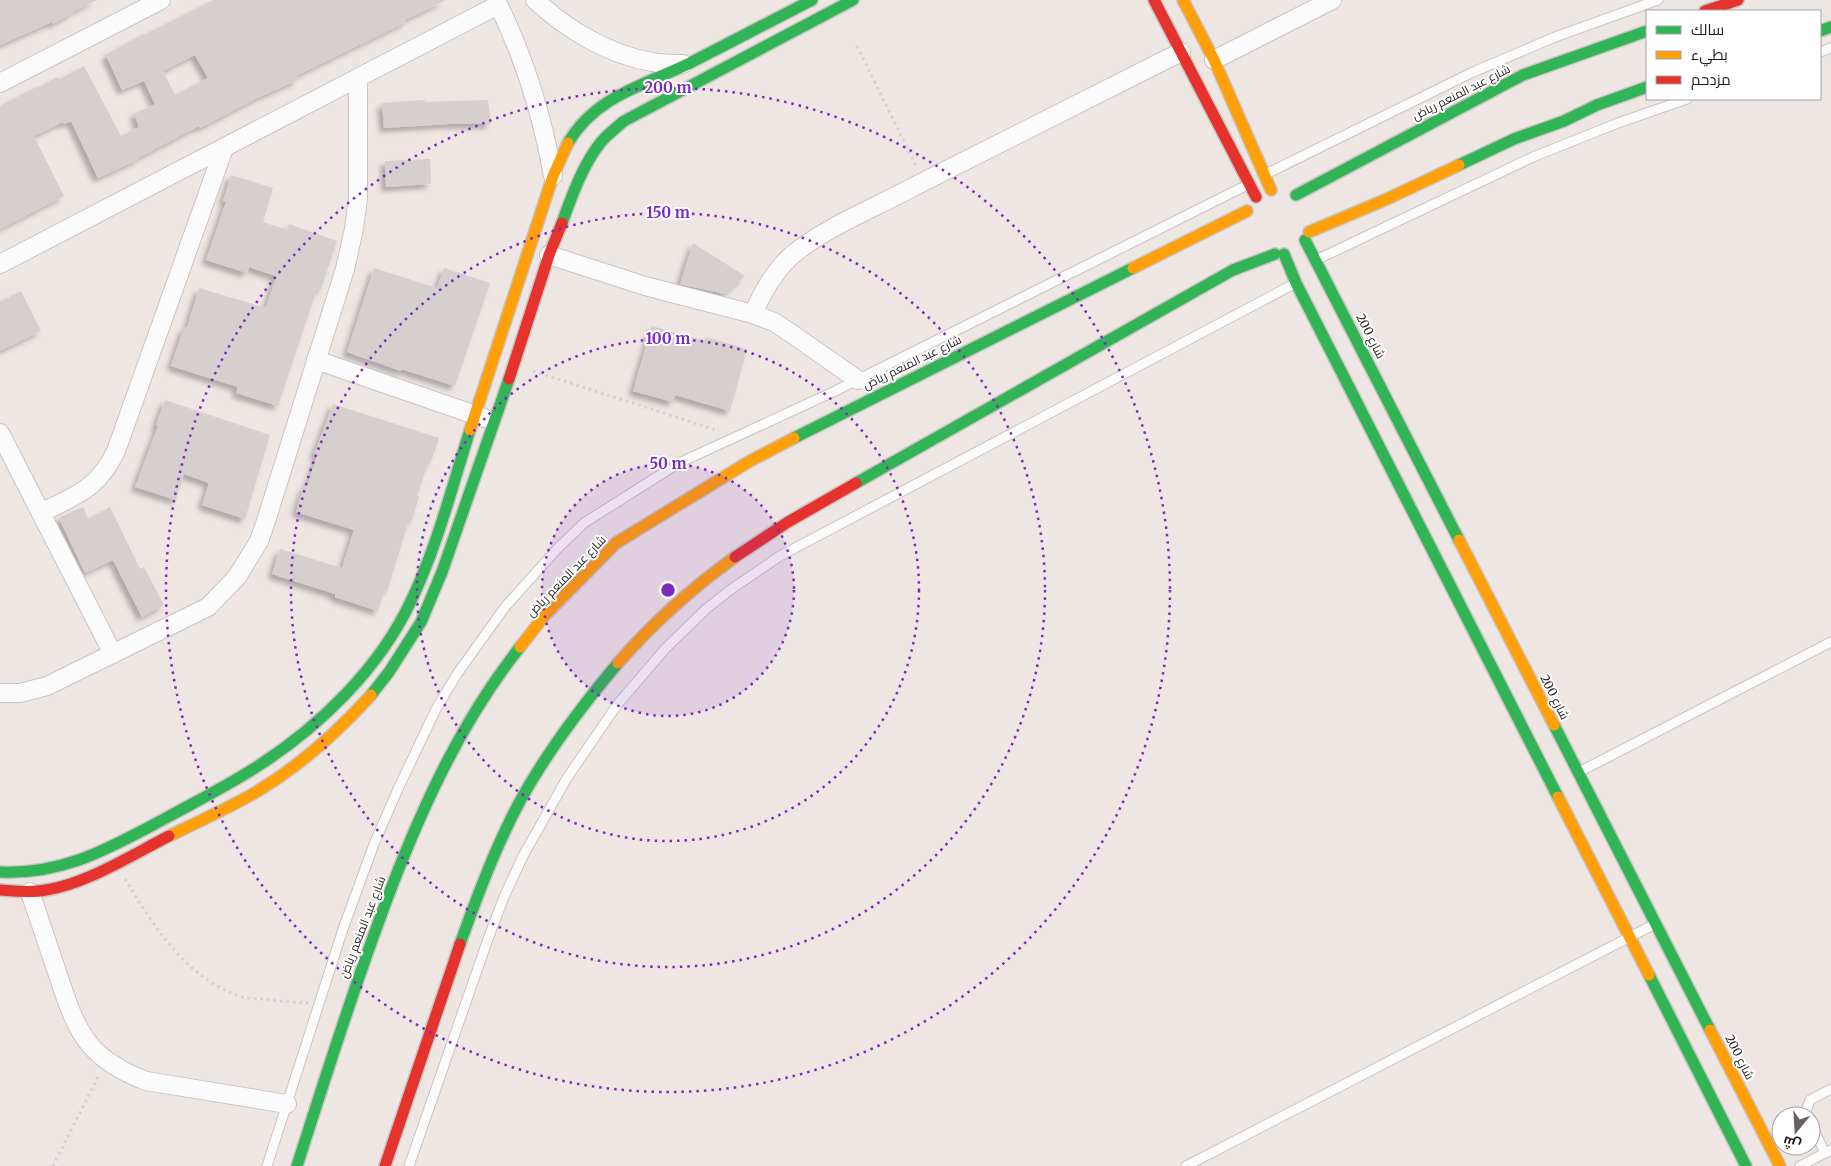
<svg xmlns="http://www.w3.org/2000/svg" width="1831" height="1166" viewBox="0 0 1831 1166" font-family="Merriweather,Cairo,serif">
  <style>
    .building { fill: #d5cfcd; fill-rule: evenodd; filter: url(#shadow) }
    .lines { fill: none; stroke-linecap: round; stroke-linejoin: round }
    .lane-casing { stroke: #cac4c1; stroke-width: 11 }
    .street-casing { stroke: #cac4c1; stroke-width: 20 }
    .fast-casing { stroke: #cac4c1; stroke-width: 14 }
    .slow-casing { stroke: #cac4c1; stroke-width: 14 }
    .jam-casing { stroke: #cac4c1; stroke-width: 14 }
    .path { stroke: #d3d1d0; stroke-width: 3; stroke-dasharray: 2.5 4; stroke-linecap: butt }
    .lane { stroke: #fcfbfb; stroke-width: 9 }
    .street { stroke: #fcfbfb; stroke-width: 18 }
    .fast { stroke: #30b455; stroke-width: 11 }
    .slow { stroke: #ff9f0a; stroke-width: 11 }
    .jam { stroke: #e5322d; stroke-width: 11 }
    .ring { fill: none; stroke: #7b2cbf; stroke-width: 2.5; stroke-dasharray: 2.5 5 }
    .labels { text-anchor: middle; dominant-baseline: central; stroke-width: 4; stroke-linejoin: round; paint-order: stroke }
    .street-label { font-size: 12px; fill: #1f1a18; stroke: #fff }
    .centre { fill: #7b2cbf; stroke: #fff; stroke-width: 2.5 }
    .ring-label { font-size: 15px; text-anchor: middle; font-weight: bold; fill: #7b2cbf; stroke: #fff; stroke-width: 4; stroke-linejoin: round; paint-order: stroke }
  </style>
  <defs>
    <filter id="shadow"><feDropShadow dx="-4.5" dy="4.5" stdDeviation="2.5" flood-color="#0004"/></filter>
  </defs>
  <rect width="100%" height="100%" fill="#eee6e3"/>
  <!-- building -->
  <g class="building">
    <polygon points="0,0 97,0 72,12 73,13 53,24 52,22 0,45"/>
    <path d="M213,0H446L405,20L406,22L296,76L298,80L257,98L200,128L199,126L138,158L139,159L98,178L71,121L64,124L63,122L34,136L64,196L0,229V106L38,86L39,88L56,77L60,79L84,66L121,136L139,127L134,114L155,104L144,81L122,90L106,55L143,34L144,35ZM195,55L208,78L175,95L163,71Z"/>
    <polygon points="425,100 425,102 488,100 491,124 448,124 384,128 382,103"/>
    <polygon points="430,159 431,184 386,187 385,161"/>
    <polygon points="231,175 273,188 263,222 287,230 289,224 337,241 321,290 317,289 278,406 236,393 238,387 171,366 184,327 187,328 199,288 266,308 276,276 249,267 247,273 206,260 226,202 223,201"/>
    <polygon points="693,243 745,276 725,294 680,284"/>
    <polygon points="374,268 437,288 444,268 490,283 455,386 401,369 401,371 347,352"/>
    <polygon points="21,291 41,331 0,351 0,302"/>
    <polygon points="652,326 705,341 706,337 747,349 730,411 675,395 673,402 633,391"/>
    <polygon points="165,400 270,435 245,519 202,505 209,483 184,474 176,500 135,487 158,426 156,425"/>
    <polygon points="333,404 439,438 430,464 428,463 417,496 419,496 412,521 409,520 387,592 384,591 378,611 335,597 335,594 272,574 280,549 342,568 354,530 296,512 304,486 307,487 317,456 314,455"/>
    <polygon points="83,507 88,519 110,507 140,569 144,567 164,605 142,617 113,560 85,573 59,518"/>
  </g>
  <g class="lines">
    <defs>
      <g id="lane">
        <polyline points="1820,52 1831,48"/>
        <polyline points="1266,174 1471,73 1555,37 1658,0"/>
        <polyline points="1316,260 1533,157 1618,123 1687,99"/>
        <polyline points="1579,772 1831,642"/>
        <polyline points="1807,1116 1806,1111 1810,1100 1831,1089"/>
        <polyline points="1811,1124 1825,1153"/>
        <polyline points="267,1166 343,929 374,844 398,789 436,709 457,674 505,607 557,549 584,523 679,463 831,393 1247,185"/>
        <polyline points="409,1166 488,939 504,897 523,856 567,778 617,705 665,649 706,609 730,590 780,556 1294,284"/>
        <polyline points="1186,1166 1655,924"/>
        <polyline points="1800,1166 1831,1150"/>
      </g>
      <g id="street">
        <path d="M496,0C524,56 542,114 553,176"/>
        <path d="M535,0C566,29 609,55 652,62C662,64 673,64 683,64"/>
        <polyline points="1214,60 1332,0"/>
        <polyline points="0,83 161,0"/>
        <polyline points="549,255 645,286 753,314 774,322 792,334 858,380"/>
        <polyline points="0,264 498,5"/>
        <path d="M753,314C762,293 773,273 790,257C820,230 874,208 911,188C1001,142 1091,97 1181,52"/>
        <polyline points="316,360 484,418"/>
        <polyline points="0,433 113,654"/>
        <path d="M41,513C76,495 98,489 116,451L224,148"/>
        <polyline points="0,693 20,693 47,686 208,607 237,577 259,541 266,521 345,269 354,229 358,198 358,78"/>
        <path d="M30,892C39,919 48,945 57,972C66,998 73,1025 91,1046C106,1063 125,1073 146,1081L287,1104"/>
      </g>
      <g id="fast">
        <polyline points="1820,31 1831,27"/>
        <path d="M568,143C595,96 645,85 690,63C731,42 771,21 812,0"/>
        <polyline points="1459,165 1514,139 1564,121 1597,105 1647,87"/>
        <polyline points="1296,195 1523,75 1647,31"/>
        <path d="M562,223C572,196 582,166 601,142C607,135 616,128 624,121L853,0"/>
        <polyline points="1305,240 1459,540"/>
        <polyline points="1284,254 1296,283 1558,797"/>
        <polyline points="794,438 1133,268"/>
        <polyline points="856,483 1233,270 1275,254"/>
        <polyline points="371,695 389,672 421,622 442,572 509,379"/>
        <polyline points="1554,725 1710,1030"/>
        <path d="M0,872C65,875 111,847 166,818C197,801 229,785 258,766C320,726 379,669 411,601C437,547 452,487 470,430"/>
        <path d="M460,944C477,897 495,848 519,803C546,753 581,707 618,663"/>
        <polyline points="1649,975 1746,1166"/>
        <path d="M297,1166C327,1072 357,978 392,886C425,801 463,719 520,647"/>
      </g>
      <g id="slow">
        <polyline points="1183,0 1214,60 1271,190"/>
        <polyline points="1309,232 1387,199 1459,165"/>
        <polyline points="1133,268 1247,211"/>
        <polyline points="470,430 553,176 568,143"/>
        <polyline points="1459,540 1554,725"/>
        <polyline points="520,647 545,615 616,543 750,461 794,438"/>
        <path d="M618,663C653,623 692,588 735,557"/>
        <polyline points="1558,797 1649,975"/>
        <path d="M169,836C196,823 224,810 251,795C296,769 336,734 371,695"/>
        <polyline points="1710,1030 1780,1166"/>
      </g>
      <g id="jam">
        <polyline points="1154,0 1256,197"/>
        <polyline points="1705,11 1738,0"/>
        <polyline points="509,379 549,255 562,223"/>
        <polyline points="735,557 788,522 856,483"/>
        <path d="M0,890C15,891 30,893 46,890C86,884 132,855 169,836"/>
        <polyline points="385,1166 460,944"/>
      </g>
    </defs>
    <!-- lane casing -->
    <use href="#lane" class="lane-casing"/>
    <!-- street casing -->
    <use href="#street" class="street-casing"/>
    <!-- fast casing -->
    <use href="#fast" class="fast-casing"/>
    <!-- slow casing -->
    <use href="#slow" class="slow-casing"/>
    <!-- jam casing -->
    <use href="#jam" class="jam-casing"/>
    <!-- path -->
    <g class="path">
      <polyline points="857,46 917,168"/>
      <polyline points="533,371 719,431"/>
      <path d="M125,879C154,926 184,976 239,996C246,999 255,998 262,999C277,1001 293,1002 308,1003"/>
      <polyline points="53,1166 99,1075"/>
    </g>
    <!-- lane -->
    <use href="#lane" class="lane"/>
    <!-- street -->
    <use href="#street" class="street"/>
    <!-- fast -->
    <use href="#fast" class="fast"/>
    <!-- slow -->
    <use href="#slow" class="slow"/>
    <!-- jam -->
    <use href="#jam" class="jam"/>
  </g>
  <!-- distance rings -->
  <circle cx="668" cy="590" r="126" fill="#7b2cbf" fill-opacity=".12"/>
  <g class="ring">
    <circle cx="668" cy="590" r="126"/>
    <circle cx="668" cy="590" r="251"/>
    <circle cx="668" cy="590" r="377"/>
    <circle cx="668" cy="590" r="502"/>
  </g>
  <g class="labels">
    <!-- street labels -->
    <g class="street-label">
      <text transform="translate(1461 92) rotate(-27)">شارع عبد المنعم رياض</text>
      <text transform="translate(1371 336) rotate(63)">شارع 200</text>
      <text transform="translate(912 362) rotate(-26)">شارع عبد المنعم رياض</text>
      <text transform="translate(566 576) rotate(-46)">شارع عبد المنعم رياض</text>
      <text transform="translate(1555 697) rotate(63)">شارع 200</text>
      <text transform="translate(362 927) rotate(-69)">شارع عبد المنعم رياض</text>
      <text transform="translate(1740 1057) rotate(63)">شارع 200</text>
    </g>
  </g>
  <circle cx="668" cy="590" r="8" class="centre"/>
  <g class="ring-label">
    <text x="668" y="93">200 m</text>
    <text x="668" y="218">150 m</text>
    <text x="668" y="344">100 m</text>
    <text x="668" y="469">50 m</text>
  </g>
  <!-- legend -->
  <rect x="1646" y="10" width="175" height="90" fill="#ffffff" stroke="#a5a3a3"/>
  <rect x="1656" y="26" width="25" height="8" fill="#30b455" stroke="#a5a3a3"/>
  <text x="1691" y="35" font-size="15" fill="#1f1a18">سالك</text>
  <rect x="1656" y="51" width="25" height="8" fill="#ff9f0a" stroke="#a5a3a3"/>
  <text x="1691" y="60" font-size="15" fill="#1f1a18">بطيء</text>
  <rect x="1656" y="76" width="25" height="8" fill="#e5322d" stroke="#a5a3a3"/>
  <text x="1691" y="85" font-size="15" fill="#1f1a18">مزدحم</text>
  <!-- north arrow -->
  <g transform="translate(1796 1131) rotate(198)"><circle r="24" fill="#ffffff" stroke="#a5a3a3"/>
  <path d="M0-4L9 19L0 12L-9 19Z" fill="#67615f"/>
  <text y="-8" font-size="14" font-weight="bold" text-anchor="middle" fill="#1f1a18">ش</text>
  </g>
</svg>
